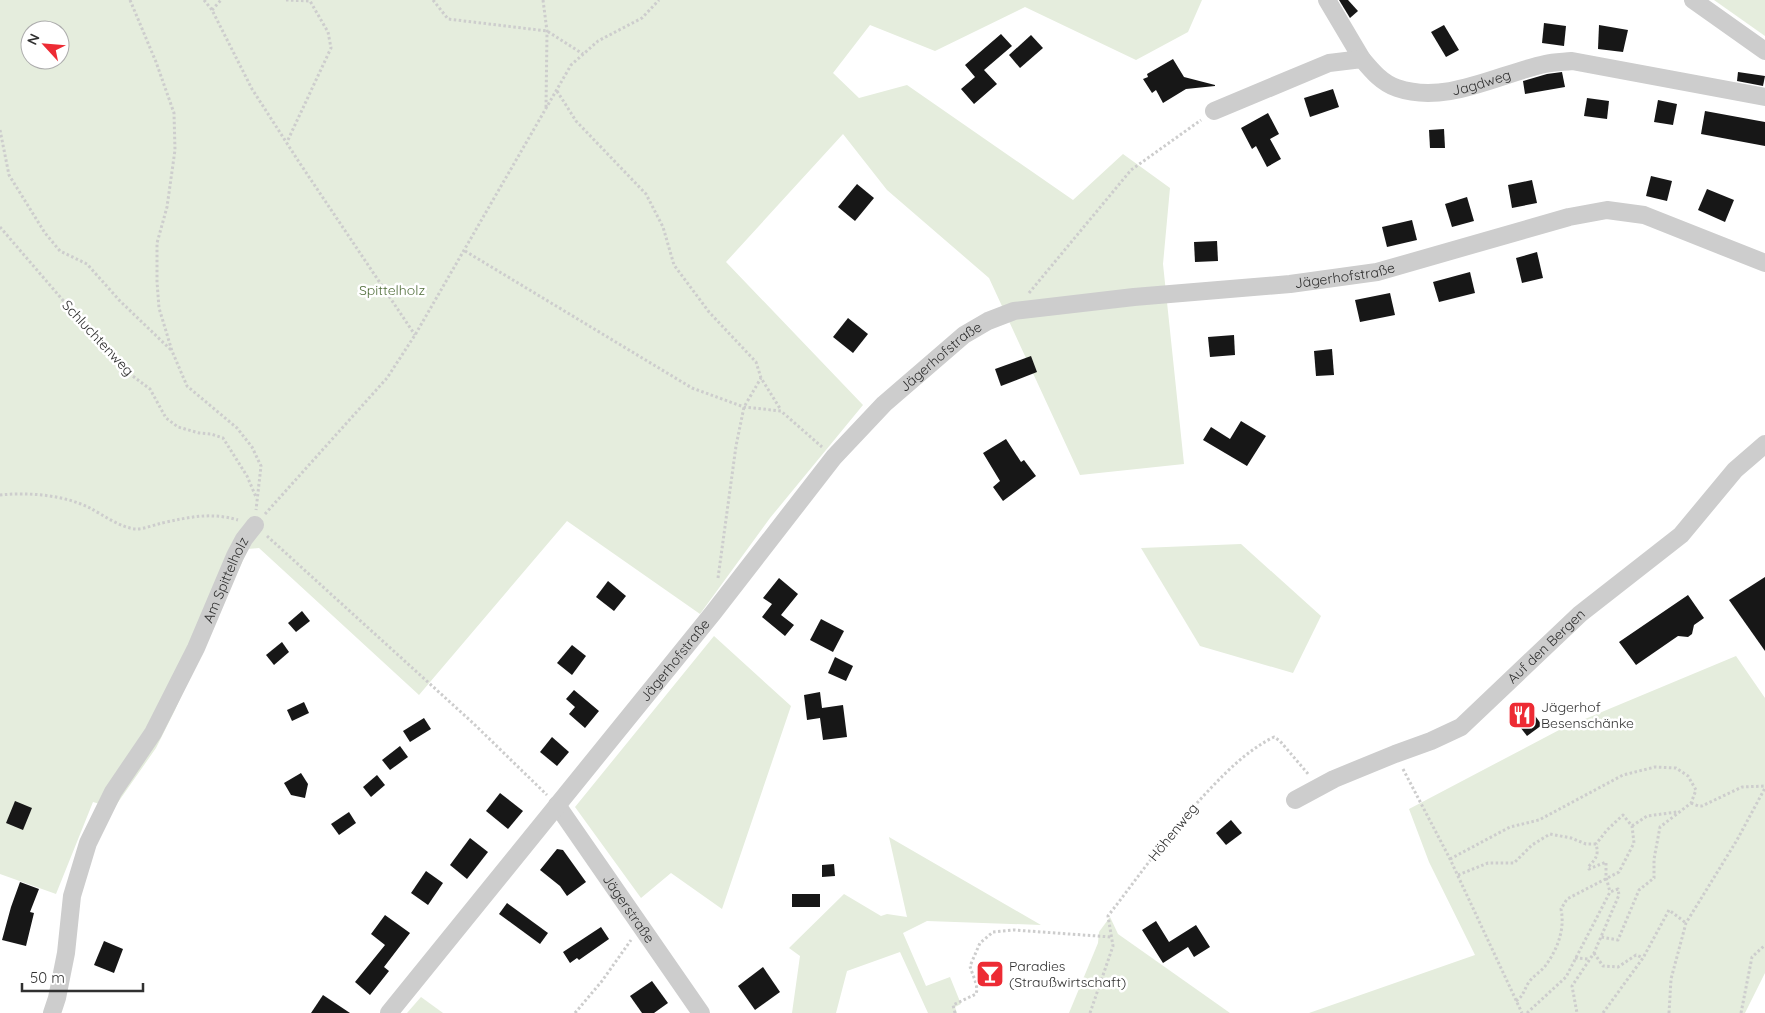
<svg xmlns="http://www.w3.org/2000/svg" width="1765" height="1013" viewBox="0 0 1765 1013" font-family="Quicksand,sans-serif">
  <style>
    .green { fill: #e5eddd; fill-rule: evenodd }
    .building { fill: #171717 }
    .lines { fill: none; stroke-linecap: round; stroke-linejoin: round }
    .path { stroke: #cdcdcd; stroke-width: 3; stroke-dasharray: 2.5 2.5; stroke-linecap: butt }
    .minor { stroke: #cdcdcd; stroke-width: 18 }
    .labels { text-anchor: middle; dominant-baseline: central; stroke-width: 5; stroke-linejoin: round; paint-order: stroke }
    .street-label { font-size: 14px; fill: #303030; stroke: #fff }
    .park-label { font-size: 14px; fill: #516e3b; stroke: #fff }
    .poi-label { font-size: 14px; fill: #303030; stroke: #fff; text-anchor: start }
  </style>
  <rect width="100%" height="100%" fill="#fff"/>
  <!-- green -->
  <g class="green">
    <path d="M0,0H1202L1188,32L1136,60L1025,7L935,51L870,25L833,73L859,98L907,85L1073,200L1123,154L1170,188L1163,264L1184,464L1080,475L989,278L887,190L843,134L726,262L863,405L770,518L700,614L567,521L419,695L259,548L248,549L175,710L156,748L114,808L93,802L56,894L0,874ZM30,30H60V60H30Z"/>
    <polygon points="1714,0 1765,0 1765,36"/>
    <polygon points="1241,544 1321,616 1293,673 1200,646 1141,548"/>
    <polygon points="714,636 791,706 722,909 671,873 641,898 575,807"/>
    <polygon points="1736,656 1765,698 1765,973 1745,1013 1309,1013 1475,955 1429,862 1409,809 1561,729"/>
    <polygon points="889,837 1041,925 927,921 903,933 926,986 950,977 961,1004 955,1007 957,1013 928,1013 900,952 847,971 836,1013 792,1013 800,956 789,948 844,894 881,916 887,914 907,917"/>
    <polygon points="1110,917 1118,934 1230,1013 1069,1013 1098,943 1099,932"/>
    <polygon points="421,997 443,1013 407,1013"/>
  </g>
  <!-- building -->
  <g class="building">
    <polygon points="1339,0 1348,0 1358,11 1350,18"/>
    <polygon points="1544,23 1566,26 1564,46 1542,43"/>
    <polygon points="1444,25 1459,50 1446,57 1431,32"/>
    <polygon points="1599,25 1628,30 1623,52 1598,49"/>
    <polygon points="1001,34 1012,46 984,70 997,84 974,104 961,89 975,77 965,65"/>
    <polygon points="1031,35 1043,48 1020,68 1009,55"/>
    <polygon points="1173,59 1184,77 1215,85 1215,86 1186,89 1163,103 1156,90 1152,93 1143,79 1148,77 1147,74"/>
    <polygon points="1562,72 1565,87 1525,94 1523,81 1547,74"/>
    <polygon points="1738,72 1765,76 1763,86 1737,81"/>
    <polygon points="1333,89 1339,107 1310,117 1304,98"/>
    <polygon points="1587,98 1609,101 1607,119 1584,116"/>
    <polygon points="1658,100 1677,104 1673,125 1654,122"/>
    <polygon points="1705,111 1765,122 1765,146 1701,134"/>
    <polygon points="1268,113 1279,134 1270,139 1281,159 1267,167 1256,146 1252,149 1241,128"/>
    <polygon points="1444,129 1445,148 1430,148 1429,130"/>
    <polygon points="1651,176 1672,181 1667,201 1646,196"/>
    <polygon points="1532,180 1537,203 1512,208 1508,185"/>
    <polygon points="857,184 874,198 855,221 838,207"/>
    <polygon points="1707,189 1734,200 1725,222 1698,210"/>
    <polygon points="1467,197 1474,221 1452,227 1445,204"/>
    <polygon points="1412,220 1417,240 1387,247 1382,227"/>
    <polygon points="1217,241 1218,261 1195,262 1194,242"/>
    <polygon points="1537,252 1543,278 1522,283 1516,258"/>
    <polygon points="1470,272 1475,293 1439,302 1433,282"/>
    <polygon points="1390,293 1395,315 1360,322 1355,300"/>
    <polygon points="848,318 868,334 853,353 833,337"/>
    <polygon points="1234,335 1235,355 1210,357 1208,337"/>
    <polygon points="1332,349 1334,375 1316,376 1314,351"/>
    <polygon points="1031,356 1037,372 1001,386 995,369"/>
    <polygon points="1241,421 1266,436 1247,466 1203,440 1211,427 1230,439"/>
    <polygon points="1006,439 1021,462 1024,460 1036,476 1003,501 993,487 1000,481 983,453"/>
    <polygon points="1765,577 1765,651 1729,600"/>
    <polygon points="779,578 798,594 781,615 794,625 785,636 762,617 772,604 763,598"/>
    <polygon points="608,581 626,596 614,611 596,597"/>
    <polygon points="1688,595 1704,618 1694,625 1692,634 1688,637 1678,636 1636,665 1619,642"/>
    <polygon points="302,611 310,621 296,632 288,623"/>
    <polygon points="821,619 844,631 833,652 810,640"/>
    <polygon points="282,642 289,652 274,665 266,655"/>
    <polygon points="572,645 586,656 572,675 557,663"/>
    <polygon points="835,657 853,666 846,681 828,673"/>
    <polygon points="574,690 599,711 585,728 569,714 575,707 566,699"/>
    <polygon points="820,692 822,708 843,705 847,737 823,740 820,718 807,720 804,695"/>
    <polygon points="304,702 309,713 292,721 287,710"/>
    <polygon points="1526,704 1542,725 1527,736 1511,715"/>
    <polygon points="424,718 431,729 410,742 403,731"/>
    <polygon points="552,737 569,752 557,766 540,752"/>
    <polygon points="400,746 408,757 390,770 382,760"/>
    <polygon points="301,773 308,784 305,798 291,795 284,783"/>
    <polygon points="377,775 385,785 371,797 363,787"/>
    <polygon points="500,793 523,811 508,829 486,811"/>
    <polygon points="15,801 32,808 23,830 6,823"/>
    <polygon points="349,812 356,823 339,835 331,824"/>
    <polygon points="1231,820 1242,833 1226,845 1216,833"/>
    <polygon points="470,838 488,852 467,879 450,865"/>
    <polygon points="557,849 563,850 586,882 567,896 560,886 540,870"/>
    <polygon points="834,864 835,876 822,877 822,865"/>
    <polygon points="426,871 443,883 428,905 411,893"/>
    <polygon points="20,882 39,889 30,912 34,913 26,946 2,940 11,907"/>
    <rect x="792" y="894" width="28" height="13"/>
    <polygon points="507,903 548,933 540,944 499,914"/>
    <polygon points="385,915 410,933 384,967 389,971 370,995 355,982 385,945 371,934"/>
    <polygon points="1156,921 1169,942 1196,925 1210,947 1194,957 1188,947 1163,963 1142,930"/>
    <polygon points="601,927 609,939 579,960 577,958 570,963 563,952"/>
    <polygon points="104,941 123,949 114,973 94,965"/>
    <polygon points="988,962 1002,971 991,986 978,977"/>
    <polygon points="763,967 780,992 755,1010 738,986"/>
    <polygon points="652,981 668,1003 654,1013 642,1013 630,996"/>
    <polygon points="323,995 350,1013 311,1013"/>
  </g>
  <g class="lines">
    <!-- path -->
    <g class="path">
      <polyline points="130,0 156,62 174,113 175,150 167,207 157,243 157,282 159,308 172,351 187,386 237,428 252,447 261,466 256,510"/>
      <polyline points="204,0 212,10 252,89 299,162 415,335"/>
      <polyline points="286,0 310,1 328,32 331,48 287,142"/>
      <polyline points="433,0 448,19 547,31 583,54"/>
      <polyline points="543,0 547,31 546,109"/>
      <polyline points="212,10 221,0"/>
      <polyline points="557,91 576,121 646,194 663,227 674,265 709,312 756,362 761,378 781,410"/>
      <polyline points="0,130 9,175 45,233 60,251 87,264 120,301 171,350"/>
      <polyline points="0,227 73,312 130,374 150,389 166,418 178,427 199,433 211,434 223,438 247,476 256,497"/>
      <polyline points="465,251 692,388 744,407 781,411 822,447"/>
      <polyline points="1029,293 1131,170 1201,120"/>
      <path d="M0,495C29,492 64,495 90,508C103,515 121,528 136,529C144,529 154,525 162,523C190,517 210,512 238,520"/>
      <polyline points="265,514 387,378 415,335 571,65 598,41 642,18 659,0"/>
      <polyline points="267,536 473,723 547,795"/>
      <polyline points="718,578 736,446 744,407 761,378"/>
      <polyline points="1403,769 1450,859 1522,1013"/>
      <polyline points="1691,803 1698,806 1702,806 1742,787 1765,786"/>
      <polyline points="1632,826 1647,816 1677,812"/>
      <polyline points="1450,859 1510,827 1539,820 1623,775 1655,767 1676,768 1688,776 1696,790 1691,803 1660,827 1654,859 1654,878 1639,890 1618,940 1601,937"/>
      <path d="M1458,875L1488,863H1514L1532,845L1550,834L1571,838L1586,844H1596C1599,855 1596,859 1588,867L1589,869L1606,862V877L1610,892"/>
      <polyline points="1594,953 1603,966 1618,967 1636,955 1643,958"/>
      <polyline points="1575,958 1589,959"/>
      <path d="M1516,1001C1524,996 1524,989 1529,982C1534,975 1542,971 1546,965C1558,948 1565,929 1561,909L1567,899L1619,872L1634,843L1632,826L1623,815L1607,830L1596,844"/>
      <polyline points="575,1013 602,981 631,940"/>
      <path d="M955,1013L953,1005L976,994C979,985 972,975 970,966L980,943L993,932L1014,930L1111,937"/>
      <path d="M1090,1013L1113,946L1108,916C1141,873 1172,829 1209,790C1229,769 1248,750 1274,737L1280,741L1309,775"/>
      <polyline points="1527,1013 1566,977 1610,892 1618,889 1619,895 1594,953 1572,986 1577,1013"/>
      <polyline points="1603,1013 1643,958 1669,910 1686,923"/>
      <polyline points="1669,1013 1671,979 1686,923 1737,840 1765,788"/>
      <polyline points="1741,1013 1752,957 1765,945"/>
    </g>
    <!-- minor -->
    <g class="minor">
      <polyline points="1327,0 1362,59"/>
      <polyline points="1693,0 1765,51"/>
      <path id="s1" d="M1214,111L1329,63L1362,59C1372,71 1382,83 1397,88C1446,105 1498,74 1545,64C1554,62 1563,62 1572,61L1765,97"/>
      <path id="s2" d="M1295,800L1334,779L1395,754L1431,741L1461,727L1580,614L1681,535L1735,470L1765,444"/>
      <path id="s3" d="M557,805L701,1013"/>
      <path id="s4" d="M52,1013L57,998L66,953L72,896L88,843L113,792L153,733L196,648L235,556L244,539L255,525"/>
      <path id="s5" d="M389,1013L713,613L834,457L884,404L964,335L988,321L1014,311L1134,297L1290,284L1377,272L1569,217L1607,210L1644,215L1765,263"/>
    </g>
  </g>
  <!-- icons -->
  <defs>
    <symbol id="restaurant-square" viewBox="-11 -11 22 22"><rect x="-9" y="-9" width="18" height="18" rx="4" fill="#ed2b34" stroke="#fff"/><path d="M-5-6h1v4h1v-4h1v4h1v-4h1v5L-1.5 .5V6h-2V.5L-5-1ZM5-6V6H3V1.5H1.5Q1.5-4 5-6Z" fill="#fff"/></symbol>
    <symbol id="bar-square" viewBox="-11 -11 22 22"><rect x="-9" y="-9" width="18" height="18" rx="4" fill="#ed2b34" stroke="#fff"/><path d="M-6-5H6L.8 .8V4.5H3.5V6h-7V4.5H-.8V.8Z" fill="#fff"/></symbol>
  </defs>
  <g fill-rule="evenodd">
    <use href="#restaurant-square" x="1506" y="699" width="32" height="32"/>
    <use href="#bar-square" x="974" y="958" width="32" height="32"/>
  </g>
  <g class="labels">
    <!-- street labels -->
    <g class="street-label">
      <text stroke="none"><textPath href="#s1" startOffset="290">Jagdweg</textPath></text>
      <text stroke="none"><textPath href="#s5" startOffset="1279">Jägerhofstraße</textPath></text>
      <text transform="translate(98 338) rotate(47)">Schluchtenweg</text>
      <text stroke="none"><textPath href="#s5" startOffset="859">Jägerhofstraße</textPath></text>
      <text stroke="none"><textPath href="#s4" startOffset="472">Am Spittelholz</textPath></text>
      <text stroke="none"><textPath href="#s2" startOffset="299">Auf den Bergen</textPath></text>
      <text stroke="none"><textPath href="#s5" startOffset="454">Jägerhofstraße</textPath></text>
      <text transform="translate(1173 832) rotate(-51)">Höhenweg</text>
      <text stroke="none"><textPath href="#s3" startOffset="126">Jägerstraße</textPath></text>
    </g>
    <!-- park labels -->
    <g class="park-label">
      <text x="392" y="290">Spittelholz</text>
    </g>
    <!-- poi labels -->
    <g class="poi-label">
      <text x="1541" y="707">Jägerhof<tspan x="1541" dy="16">Besenschänke</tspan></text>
      <text x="1009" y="966">Paradies<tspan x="1009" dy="16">(Straußwirtschaft)</tspan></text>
    </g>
  </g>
  <!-- north arrow -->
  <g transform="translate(45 45) rotate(296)"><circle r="24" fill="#ffffff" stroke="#acacac"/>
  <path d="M0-4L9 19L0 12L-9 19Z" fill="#ed2b34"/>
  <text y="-8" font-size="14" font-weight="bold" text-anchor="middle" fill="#303030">N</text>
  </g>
  <!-- scale -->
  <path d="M22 983v8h121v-8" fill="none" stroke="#303030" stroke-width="2.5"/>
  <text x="30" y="983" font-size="15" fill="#303030" stroke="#ffffff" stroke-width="4" paint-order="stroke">50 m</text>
</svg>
